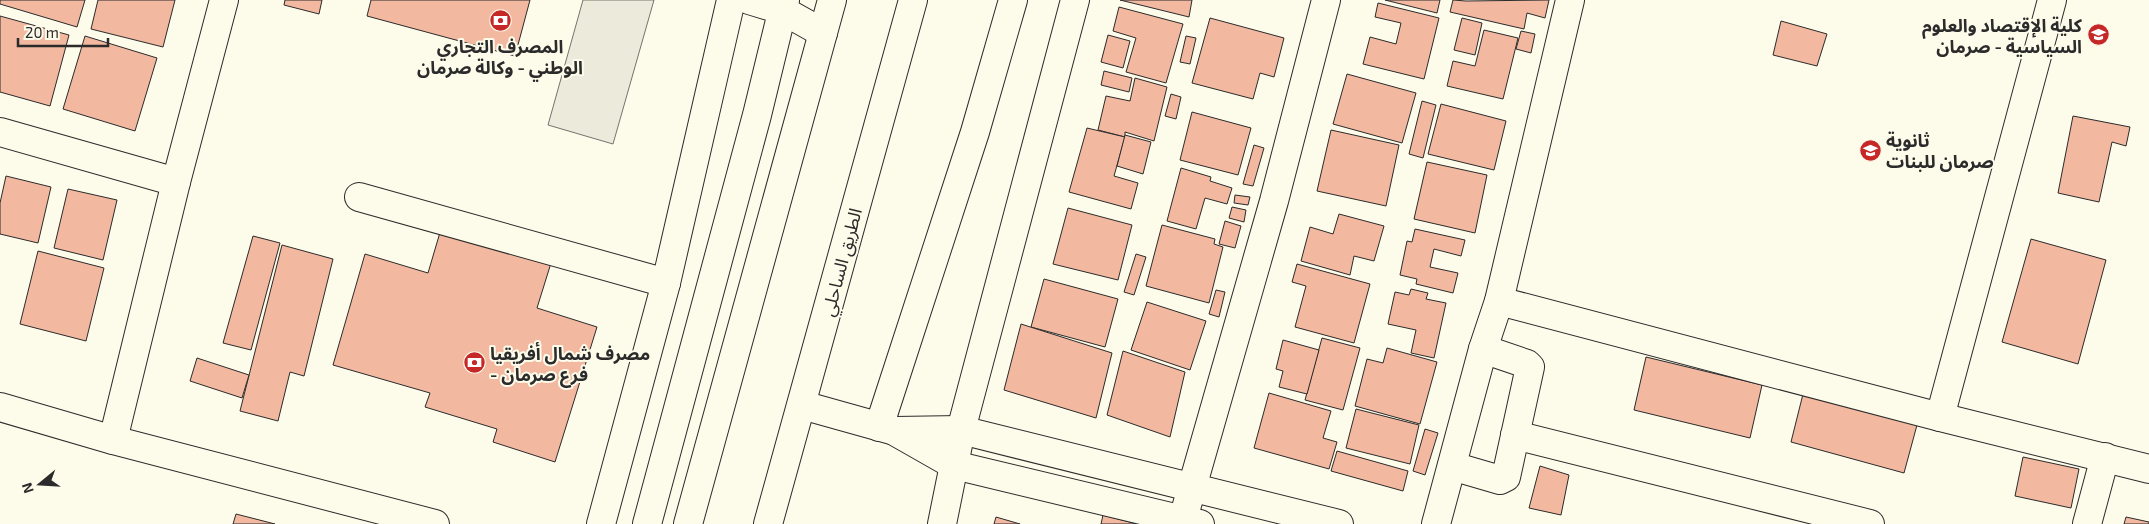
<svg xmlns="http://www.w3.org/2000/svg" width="2149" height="524" viewBox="0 0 2149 524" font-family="'Exo 2','Noto Sans Arabic',sans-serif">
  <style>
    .parking { fill: #eceadb; stroke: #74746e }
    .building { fill: #f2b8a0; stroke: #2b2b2b }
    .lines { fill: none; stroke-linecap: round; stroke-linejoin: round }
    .minor-casing { stroke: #2b2b2b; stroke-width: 30 }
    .highway-casing { stroke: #2b2b2b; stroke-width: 30 }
    .minor { stroke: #fdfbea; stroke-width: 28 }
    .highway { stroke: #fdfbea; stroke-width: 28 }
    .labels { text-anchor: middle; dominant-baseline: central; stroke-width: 4; stroke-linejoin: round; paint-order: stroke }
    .poi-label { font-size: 18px; font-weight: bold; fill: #2b2b2b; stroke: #fdfbea; text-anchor: start }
    .street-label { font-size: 18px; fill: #2b2b2b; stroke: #fdfbea }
  </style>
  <rect width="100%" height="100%" fill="#fdfbea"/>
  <!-- parking -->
  <polygon class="parking" points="583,0 654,0 613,144 548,125"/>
  <!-- building -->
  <g class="building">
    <polygon points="0,0 85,0 77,27 0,4"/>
    <polygon points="98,0 175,0 163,47 91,29"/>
    <polygon points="285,0 322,0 319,14 284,5"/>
    <polygon points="371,0 530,0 515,56 367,16"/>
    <polygon points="1120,0 1192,0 1189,17"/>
    <polygon points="1385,0 1440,0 1437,13"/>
    <polygon points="1453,0 1466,1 1549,0 1545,18 1527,13 1524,29 1450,12"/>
    <polygon points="1378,3 1439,18 1424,79 1363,64 1370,37 1396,44 1401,23 1375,17"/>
    <polygon points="1119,7 1183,24 1166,83 1126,72 1136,38 1113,31"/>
    <polygon points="0,16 69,35 50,106 0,92"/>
    <polygon points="1210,18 1284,38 1274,77 1260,73 1253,99 1192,83"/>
    <polygon points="1462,18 1482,23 1475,55 1454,50"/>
    <polygon points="1781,21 1827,34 1817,66 1773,55"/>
    <polygon points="1484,30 1518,38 1503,99 1447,86 1453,61 1475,66"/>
    <polygon points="1521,31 1535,34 1531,53 1516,49"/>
    <polygon points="1108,35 1130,41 1123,68 1101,62"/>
    <polygon points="85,36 157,58 135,131 63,109"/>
    <polygon points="1186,36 1196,38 1190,64 1180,62"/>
    <polygon points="1104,71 1132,78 1129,92 1101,85"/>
    <polygon points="1347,74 1416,93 1402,143 1333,124"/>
    <polygon points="1135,78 1167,87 1154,141 1125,132 1125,137 1098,130 1106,96 1130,101"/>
    <polygon points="1171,94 1181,97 1176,119 1165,116"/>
    <polygon points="1422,101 1436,105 1423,158 1409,154"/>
    <polygon points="1441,104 1506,121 1494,170 1428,154"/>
    <polygon points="1192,112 1251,128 1238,175 1180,160"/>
    <polygon points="2073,116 2130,127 2126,146 2112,142 2099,202 2058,193"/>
    <polygon points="1087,128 1125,137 1114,176 1138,183 1131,209 1069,192"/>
    <polygon points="1331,130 1399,145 1386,206 1317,191"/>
    <polygon points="1125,135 1151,142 1143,174 1117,166"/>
    <polygon points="1254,145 1264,148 1253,186 1243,184"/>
    <polygon points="1427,162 1487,175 1475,233 1414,219"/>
    <polygon points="1181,168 1211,177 1210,181 1232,188 1227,204 1205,198 1196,229 1167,221"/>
    <polygon points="6,176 51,187 38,243 0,234 0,203"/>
    <polygon points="68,189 117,200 103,260 54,248"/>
    <polygon points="1235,195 1250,197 1248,205 1234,203"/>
    <polygon points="1232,207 1246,210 1244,222 1229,218"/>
    <polygon points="1068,208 1132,225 1118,280 1053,264"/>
    <polygon points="1339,214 1384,226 1374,261 1354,256 1350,275 1301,261 1310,227 1333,234"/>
    <polygon points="1225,221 1241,226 1235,248 1219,244"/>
    <polygon points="1162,225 1215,239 1214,244 1223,247 1209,303 1146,286"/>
    <polygon points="441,229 551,263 537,308 597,327 555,462 493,442 497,429 425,407 430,393 333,365 365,254 428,273"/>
    <polygon points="1415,229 1465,240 1461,256 1434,249 1430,267 1458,273 1453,293 1416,284 1417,279 1400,275 1407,241 1412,242"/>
    <polygon points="253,236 280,243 251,350 223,343"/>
    <polygon points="2031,239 2106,260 2078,364 2002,342"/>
    <polygon points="282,245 333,259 304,376 290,372 278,421 240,411"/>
    <polygon points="38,251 104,268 86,341 20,324"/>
    <polygon points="1136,254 1146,257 1134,295 1124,292"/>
    <polygon points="1297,264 1370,284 1354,343 1295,327 1306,286 1292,282"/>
    <polygon points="1044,279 1118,299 1105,347 1031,327"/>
    <polygon points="1411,289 1428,293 1426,299 1446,303 1434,358 1411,353 1416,330 1388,324 1395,292 1409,295"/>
    <polygon points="1216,290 1225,292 1219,317 1209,314"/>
    <polygon points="1147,302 1206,321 1190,370 1131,350"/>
    <polygon points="1021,324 1112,353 1096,418 1004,390"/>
    <polygon points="1322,338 1360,348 1343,410 1305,400"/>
    <polygon points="1283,340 1319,350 1307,394 1279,387 1283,371 1276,369"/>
    <polygon points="1387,348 1437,362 1420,424 1355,406 1367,359 1383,363"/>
    <polygon points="1123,351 1185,372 1170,437 1107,415"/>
    <polygon points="1646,357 1762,385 1750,438 1634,410"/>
    <polygon points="197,358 249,375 242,398 190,381"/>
    <polygon points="1269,393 1331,411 1323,438 1337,442 1329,469 1254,448"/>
    <polygon points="1803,394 1917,425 1904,473 1791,442"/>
    <polygon points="1356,409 1419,425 1410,464 1346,448"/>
    <polygon points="1425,429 1438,433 1425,475 1413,471"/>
    <polygon points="1337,451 1408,471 1403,491 1331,471"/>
    <polygon points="2023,457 2079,469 2071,508 2015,496"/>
    <polygon points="1540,466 1569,475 1561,515 1529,508"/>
    <polygon points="236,514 275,524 233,524"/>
    <polygon points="1103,515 1137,524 1101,524"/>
    <polygon points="996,517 1020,524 994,524"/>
    <polygon points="2126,517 2149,522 2149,524 2124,524"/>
  </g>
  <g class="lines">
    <defs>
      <g id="minor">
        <polyline points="749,0 782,10 823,33"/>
        <polyline points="0,132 176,182"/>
        <polyline points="359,197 666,283"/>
        <polyline points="1499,301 1940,417 2149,469"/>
        <polyline points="802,405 895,431 961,430 1339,524"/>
        <polyline points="0,407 113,440 435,524"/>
        <polyline points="1940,417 2052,0"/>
        <polyline points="879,427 975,132 1013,0"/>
        <polyline points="896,432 954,465 1200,524"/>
        <polyline points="1515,435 1870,524"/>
        <polyline points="113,440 176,182 224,0"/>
        <polyline points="1452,466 1500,480 1506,477 1530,367 1527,364 1483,349"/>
        <polyline points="1183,519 1274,201 1326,0"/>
        <polyline points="601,524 666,283 731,0"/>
        <polyline points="647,524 757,115 785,0"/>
        <polyline points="942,524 961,430 1075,0"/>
        <polyline points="1436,524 1483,349 1499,301 1570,0"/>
        <polyline points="2087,524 2105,457"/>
      </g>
      <g id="highway">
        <polyline points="688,524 832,0"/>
        <polyline points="768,524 913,0"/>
      </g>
    </defs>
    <!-- minor casing -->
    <use href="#minor" class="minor-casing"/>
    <!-- highway casing -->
    <use href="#highway" class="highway-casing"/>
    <!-- minor -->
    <use href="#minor" class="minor"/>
    <!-- highway -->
    <use href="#highway" class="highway"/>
  </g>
  <!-- icons -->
  <defs>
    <symbol id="bank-disc" viewBox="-11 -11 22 22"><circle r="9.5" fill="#c62828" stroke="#fdfbea"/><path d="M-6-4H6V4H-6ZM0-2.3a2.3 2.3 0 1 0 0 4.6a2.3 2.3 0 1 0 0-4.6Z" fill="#fff"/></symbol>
    <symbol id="university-disc" viewBox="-11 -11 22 22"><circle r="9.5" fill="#c62828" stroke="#fdfbea"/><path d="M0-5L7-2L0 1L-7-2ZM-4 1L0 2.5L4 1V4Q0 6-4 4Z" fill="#fff"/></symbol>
    <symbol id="school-disc" viewBox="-11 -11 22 22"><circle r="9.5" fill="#c62828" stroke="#fdfbea"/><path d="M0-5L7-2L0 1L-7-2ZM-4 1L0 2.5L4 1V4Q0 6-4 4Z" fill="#fff"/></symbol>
  </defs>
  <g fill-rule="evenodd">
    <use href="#bank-disc" x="488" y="8" width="25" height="25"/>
    <use href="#university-disc" x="2086" y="22" width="25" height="25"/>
    <use href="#school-disc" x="1858" y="138" width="25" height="25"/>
    <use href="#bank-disc" x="462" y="350" width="25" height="25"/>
  </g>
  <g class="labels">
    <!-- poi labels -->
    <g class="poi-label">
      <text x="2082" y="25" text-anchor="end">كلية الإقتصاد والعلوم<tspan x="2082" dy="21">السياسية - صرمان</tspan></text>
      <text x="500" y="46" text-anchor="middle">المصرف التجاري<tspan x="500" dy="21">الوطني - وكالة صرمان</tspan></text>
      <text x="1886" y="140">ثانوية<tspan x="1886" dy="21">صرمان للبنات</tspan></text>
      <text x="490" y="353">مصرف شمال أفريقيا<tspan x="490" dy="21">- فرع صرمان</tspan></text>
    </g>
    <!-- street labels -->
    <g class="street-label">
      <text transform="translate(841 262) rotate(-75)">الطريق الساحلي</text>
    </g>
  </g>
  <!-- north arrow -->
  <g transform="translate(40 484) rotate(252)" stroke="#fdfbea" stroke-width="4" paint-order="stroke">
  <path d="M0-4L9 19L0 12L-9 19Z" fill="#2b2b2b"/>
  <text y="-8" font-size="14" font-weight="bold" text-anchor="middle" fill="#2b2b2b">N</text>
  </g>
  <!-- scale -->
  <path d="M18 38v8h90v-8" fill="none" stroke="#2b2b2b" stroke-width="2.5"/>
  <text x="25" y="38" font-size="15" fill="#2b2b2b" stroke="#fdfbea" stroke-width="4" paint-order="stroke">20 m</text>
</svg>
